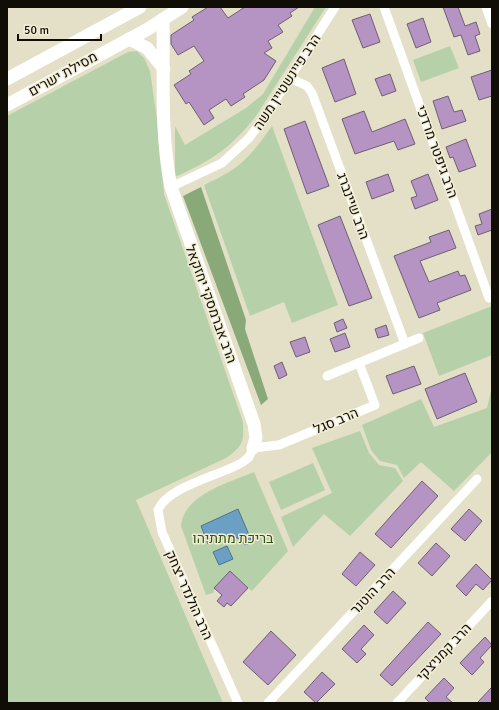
<svg xmlns="http://www.w3.org/2000/svg" width="499" height="710" viewBox="0 0 499 710" font-family="Signika,Heebo,sans-serif">
  <style>
    .green { fill: #b6d1a9 }
    .forest { fill: #89a979 }
    .water { fill: #6ba0c4; stroke: #4f748b }
    .building { fill: #b594c4; stroke: #6c6072 }
    .lines { fill: none; stroke-linecap: round; stroke-linejoin: round }
    .street { stroke: #fff; stroke-width: 9 }
    .secondary { stroke: #fff; stroke-width: 13 }
    .labels { text-anchor: middle; dominant-baseline: central; stroke-width: 3; stroke-linejoin: round; paint-order: stroke }
    .street-label { font-size: 14px; fill: #0f0d06; stroke: #f1ecd4 }
    .park-label { font-size: 14px; fill: #2d5510; stroke: #f1ecd4 }
  </style>
  <rect width="100%" height="100%" fill="#e4dfc7"/>
  <!-- green -->
  <g class="green">
    <path d="M315,7H326L256,116C230,149 212,160 175,177V126L185,145L246,108L263,94Z"/>
    <polygon points="450,46 459,68 421,82 413,60"/>
    <path d="M137,51L144,58L150,71L157,119L164,194L243,422C244,442 243,446 226,458L136,500L223,703H7V116L128,52Z"/>
    <path d="M272,126L338,305L292,323L284,302L250,316L204,185C212,181 221,177 229,172C247,161 260,143 272,126Z"/>
    <polygon points="492,306 492,355 439,376 423,333"/>
    <polygon points="492,386 492,452 454,491 421,462 404,478 397,465 380,461 371,450 362,425 421,399 434,427 487,408"/>
    <polygon points="360,431 369,453 379,465 395,468 403,481 350,536 324,514 293,547 281,517 332,493 312,448"/>
    <polygon points="313,463 325,490 281,510 269,482"/>
    <path d="M254,472L288,551L252,591L248,588L231,606L227,603L224,607L217,601L222,595L215,588L213,593L206,595L181,526C183,495 230,482 254,472Z"/>
  </g>
  <!-- forest -->
  <polygon class="forest" points="201,187 246,320 245,329 268,399 261,405 183,196"/>
  <!-- water -->
  <g class="water">
    <polygon points="238,509 252,542 245,545 240,539 230,535 208,544 201,526"/>
    <polygon points="227,546 233,559 219,565 213,552"/>
  </g>
  <!-- building -->
  <g class="building">
    <polygon points="208,7 220,7 228,18 245,7 299,7 290,13 292,16 278,25 283,32 268,41 272,48 264,53 276,61 264,80 243,94 245,97 231,106 226,99 209,110 214,118 204,125 189,102 186,104 174,85 191,74 189,71 204,61 194,46 178,55 171,44 171,35 194,20 192,17"/>
    <polygon points="443,7 458,7 465,26 476,22 480,34 475,36 480,51 468,55 461,35 454,37"/>
    <polygon points="370,14 380,42 363,48 352,20"/>
    <polygon points="423,18 431,42 416,48 407,24"/>
    <polygon points="344,59 356,94 335,102 322,68"/>
    <polygon points="492,70 492,96 479,100 471,77"/>
    <polygon points="390,74 396,91 382,96 375,79"/>
    <polygon points="448,96 454,112 462,110 466,121 442,129 433,101"/>
    <polygon points="364,111 372,132 405,119 415,144 398,150 394,141 355,154 342,119"/>
    <polygon points="305,121 329,186 307,194 284,129"/>
    <polygon points="466,139 476,166 459,172 453,157 450,158 446,147"/>
    <polygon points="388,174 394,191 372,199 366,182"/>
    <polygon points="428,174 438,200 415,209 411,198 417,196 411,181"/>
    <polygon points="492,209 492,230 478,235 475,226 482,224 479,214"/>
    <polygon points="340,216 372,298 349,306 318,225"/>
    <polygon points="449,230 456,248 420,261 429,282 458,271 460,276 465,275 471,290 437,303 440,310 419,318 394,256 431,242 429,237"/>
    <polygon points="343,319 347,328 337,332 334,323"/>
    <polygon points="386,325 389,335 378,338 375,329"/>
    <polygon points="345,333 350,347 335,352 330,339"/>
    <polygon points="305,337 310,352 296,357 290,342"/>
    <polygon points="282,362 287,375 279,379 274,366"/>
    <polygon points="414,366 421,384 393,394 386,376"/>
    <polygon points="465,373 477,402 437,419 425,389"/>
    <polygon points="422,481 438,496 391,548 375,534"/>
    <polygon points="469,509 482,521 465,541 451,529"/>
    <polygon points="436,543 450,556 432,576 418,563"/>
    <polygon points="360,552 375,565 356,586 342,574"/>
    <polygon points="476,564 492,580 483,590 476,584 466,596 456,586"/>
    <polygon points="230,571 248,588 231,606 227,603 224,607 217,601 222,595 214,588"/>
    <polygon points="393,591 406,603 387,624 374,612"/>
    <polygon points="428,622 441,634 392,686 380,675"/>
    <polygon points="364,625 374,635 361,649 366,654 357,663 342,649"/>
    <polygon points="271,631 296,655 268,685 243,662"/>
    <polygon points="485,637 492,645 480,658 484,662 472,675 460,663"/>
    <polygon points="322,672 335,684 316,703 304,692"/>
    <polygon points="444,678 454,688 446,697 453,703 430,703 425,698"/>
    <polygon points="492,687 492,703 477,703"/>
  </g>
  <g class="lines">
    <!-- street -->
    <g class="street">
      <polyline points="384,7 489,298"/>
      <polyline points="486,7 492,24"/>
      <polyline points="290,78 307,86 312,93 405,344"/>
      <polyline points="171,187 222,163 249,138 262,121 335,7"/>
      <polyline points="327,376 419,338"/>
      <path d="M238,703L162,532L158,510C168,486 220,476 243,462L249,457L253,448L279,445L375,405L359,363"/>
      <polyline points="268,703 477,479"/>
      <polyline points="397,703 492,601"/>
    </g>
    <!-- secondary -->
    <g class="secondary">
      <path d="M163,19C164,75 160,133 171,187L254,424L256,438L253,448"/>
      <polyline points="129,39 147,48 164,69"/>
      <polyline points="7,79 140,7"/>
      <polyline points="7,105 148,29 182,7"/>
    </g>
  </g>
  <g class="labels">
    <!-- street labels -->
    <g class="street-label">
      <text transform="translate(63 74) rotate(-29)">מסילת ישרים</text>
      <text transform="translate(287 82) rotate(-57)">הרב פיינשטיין משה</text>
      <text transform="translate(437 152) rotate(70)">הרב גיפטר מרדכי</text>
      <text transform="translate(353 206) rotate(70)">הרב שיינברג</text>
      <text transform="translate(211 304) rotate(70)">הרב אברמסקי יחזקאל</text>
      <text transform="translate(336 421) rotate(-23)">הרב סגל</text>
      <text transform="translate(373 591) rotate(-47)">הרב הוטנר</text>
      <text transform="translate(189 595) rotate(66)">הרב הולנדר יצחק</text>
      <text transform="translate(444 652) rotate(-47)">הרב קמניצקי</text>
    </g>
    <!-- park labels -->
    <g class="park-label">
      <text x="233" y="538">בריכת מתתיהו</text>
    </g>
  </g>
  <!-- border -->
  <rect width="499" height="710" fill="none" stroke="#0f0d06" stroke-width="16"/>
  <!-- scale -->
  <path d="M18 34v6h83v-6" fill="none" stroke="#0f0d06" stroke-width="2"/>
  <text x="24" y="34" font-size="12" fill="#0f0d06" stroke="#f1ecd4" stroke-width="3" paint-order="stroke">50 m</text>
</svg>
